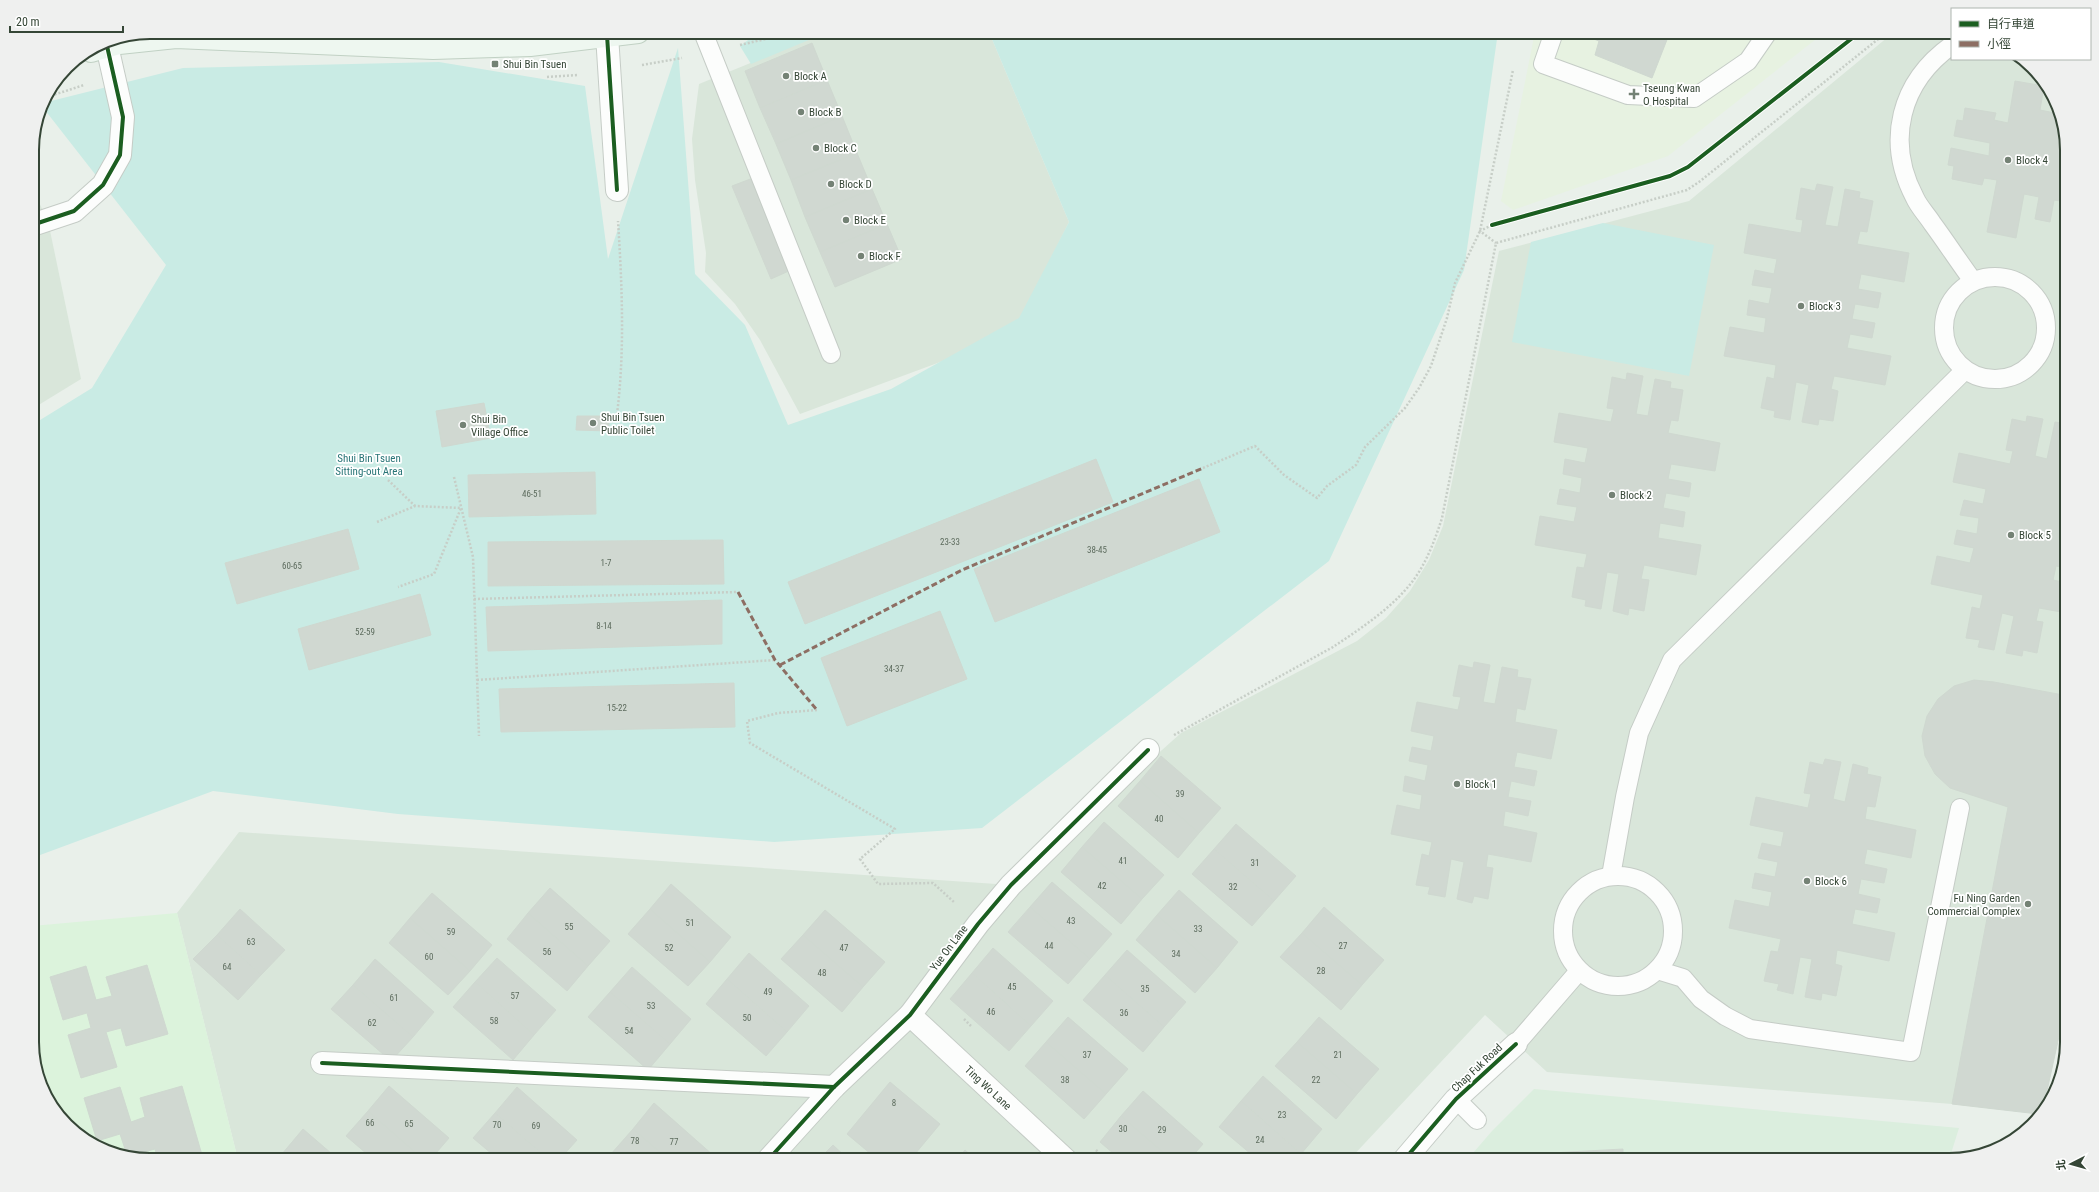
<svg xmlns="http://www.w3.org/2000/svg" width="2099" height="1192" viewBox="0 0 2099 1192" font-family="'Roboto Condensed','Noto Sans TC',sans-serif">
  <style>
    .residential { fill: #d9e6da }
    .commercial { fill: #dcf3dc }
    .education { fill: #dbeede }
    .medical { fill: #e7f2e1 }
    .green { fill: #c9ebe4 }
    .building { fill: #d0d8d1; stroke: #cfd8d0 }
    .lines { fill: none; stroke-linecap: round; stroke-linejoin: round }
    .lane-casing { stroke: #c5ccc6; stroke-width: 20 }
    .street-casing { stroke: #c5ccc6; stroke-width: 24 }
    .secondary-casing { stroke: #c1d1c4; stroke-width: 24 }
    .path { stroke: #c7cec7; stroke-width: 2.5; stroke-dasharray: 2 2; stroke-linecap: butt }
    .lane { stroke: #fcfdfc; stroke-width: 18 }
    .street { stroke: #fcfdfc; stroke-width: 22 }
    .secondary { stroke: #eef7f0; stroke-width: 22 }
    .quiet { stroke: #8d6e63; stroke-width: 3; stroke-dasharray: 6 3; stroke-linecap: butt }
    .cycleway-casing { stroke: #fff; stroke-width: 6 }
    .cycleway { stroke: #1b5e20; stroke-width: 4 }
    .poi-dot { fill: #748275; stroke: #fff; stroke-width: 1.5 }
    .labels { text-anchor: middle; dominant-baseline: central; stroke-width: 3.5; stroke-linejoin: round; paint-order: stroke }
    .number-label { font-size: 9px; fill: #5d6c5e }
    .poi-label { font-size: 11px; fill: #354636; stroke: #fff; text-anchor: start }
    .park-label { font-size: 11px; fill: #297577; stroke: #fff }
    .street-label { font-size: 11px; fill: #354636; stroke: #fff }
    .rim { fill: none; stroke: #354636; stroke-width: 2 }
  </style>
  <rect width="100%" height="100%" fill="#e9f0ea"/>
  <!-- residential -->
  <g class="residential">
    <polygon points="827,32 989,32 1069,222 1013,335 800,414 760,340 735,304 705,272 706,253 695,180 692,139 699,84"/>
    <polygon points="1894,32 1952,33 1952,59 2020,59 2047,85 2067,143 2067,1000 2043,1109 2038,1114 1952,1104 1547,1072 1485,1015 1349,1160 238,1160 177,913 239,832 1011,885 1181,733 1357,641 1386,618 1410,591 1429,560 1443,526 1499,251 1689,201"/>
    <polygon points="32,188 48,221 81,379 32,409"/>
  </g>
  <!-- commercial -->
  <polygon class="commercial" points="177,913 238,1160 150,1160 91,1144 48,1101 32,1049 32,926"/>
  <!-- education -->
  <polygon class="education" points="1534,1089 1959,1128 1949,1160 1467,1160 1492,1131"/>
  <!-- medical -->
  <polygon class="medical" points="1535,32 1825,32 1668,156 1513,210 1501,201"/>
  <!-- green -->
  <g class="green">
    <polygon points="759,32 828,32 751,64 740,46"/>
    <polygon points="989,32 1498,32 1464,270 1329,561 982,828 774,842 398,814 213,791 32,858 32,425 92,388 166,265 41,105 43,103 183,68 439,62 585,86 608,259 678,48 695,274 745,325 788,425 891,389 1019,318 1069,222"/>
    <polygon points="1603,223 1714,245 1689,376 1512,342 1531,242"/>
    <polygon points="1840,1153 1840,1160 1705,1160"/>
  </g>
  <!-- building -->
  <g class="building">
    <polygon points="1576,32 1670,32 1652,78 1595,55 1599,41"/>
    <polygon points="812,43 827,80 760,108 745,71"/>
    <polygon points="827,80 842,116 776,144 760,108"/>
    <polygon points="2015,81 2044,86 2040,110 2055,113 2055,109 2067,143 2067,202 2054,200 2050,222 2035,219 2039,197 2024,194 2016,238 1987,232 1997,180 1984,178 1982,185 1952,179 1954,166 1948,165 1951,148 1989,156 1990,143 1954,136 1957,120 1963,121 1965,108 1996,113 1994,120 2008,123"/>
    <polygon points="842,116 857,153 791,180 776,144"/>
    <polygon points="857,153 872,189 805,217 791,180"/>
    <polygon points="753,178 791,270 771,279 732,186"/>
    <polygon points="1817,184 1833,187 1825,225 1838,227 1845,189 1860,192 1859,198 1873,201 1867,232 1860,231 1857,244 1909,253 1904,282 1861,274 1858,289 1881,293 1878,308 1855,304 1852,319 1875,323 1872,338 1850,334 1847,348 1891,356 1885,385 1834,376 1831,389 1838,391 1833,421 1819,419 1818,425 1802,422 1809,385 1796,382 1790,420 1774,417 1775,411 1761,408 1767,377 1774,379 1776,365 1724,356 1730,327 1764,333 1766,318 1747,315 1749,300 1769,304 1772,288 1752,285 1755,270 1774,274 1777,259 1744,253 1749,224 1801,233 1803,220 1796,219 1801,188 1815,191"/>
    <polygon points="872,189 887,224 820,252 805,217"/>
    <polygon points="887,224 902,259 835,287 820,252"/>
    <polygon points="1627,373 1643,376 1636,414 1648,416 1655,379 1671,382 1670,388 1683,390 1678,421 1671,420 1668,433 1720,443 1715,471 1671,464 1668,479 1691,483 1689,497 1666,493 1663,508 1685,512 1683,527 1660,523 1658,538 1701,545 1696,575 1644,565 1641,579 1649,580 1644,611 1629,608 1628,615 1613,611 1619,574 1607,572 1601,609 1585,606 1586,600 1572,597 1577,567 1584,568 1587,554 1535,545 1540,516 1574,522 1577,507 1557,504 1560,489 1580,493 1582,478 1563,474 1565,459 1585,463 1588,448 1554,442 1559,413 1611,422 1614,409 1607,408 1612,377 1626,380"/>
    <polygon points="484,403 491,438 442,447 436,411"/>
    <polygon points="577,416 609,416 609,431 576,430"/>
    <polygon points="2027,416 2043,419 2035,456 2047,459 2055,422 2067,424 2065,521 2067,537 2063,536 2060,551 2067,553 2067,568 2056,566 2053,580 2067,583 2067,613 2039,608 2036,621 2043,622 2037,653 2023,650 2022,656 2006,653 2014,616 2002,613 1994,650 1978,647 1980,640 1966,638 1972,607 1980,609 1983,595 1931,584 1937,556 1970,563 1974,548 1954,544 1957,530 1977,534 1979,518 1960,515 1964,500 1983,504 1986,489 1953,482 1959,453 2010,464 2013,451 2006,450 2012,419 2026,422"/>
    <polygon points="1096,459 1113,502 805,624 788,582"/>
    <polygon points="595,472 596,514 469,517 468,475"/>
    <polygon points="1199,479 1220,532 995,622 974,569"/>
    <polygon points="348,529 359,569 237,604 225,563"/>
    <polygon points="723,540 724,584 488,586 488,542"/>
    <polygon points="420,594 431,635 309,670 298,629"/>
    <polygon points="722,600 722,644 488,651 486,607"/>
    <polygon points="940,611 967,679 847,726 821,658"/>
    <polygon points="1474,662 1490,665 1483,702 1495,704 1502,667 1518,670 1517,677 1531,679 1525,710 1517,708 1515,722 1557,730 1551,759 1517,752 1514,767 1537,771 1534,786 1511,781 1508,797 1531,801 1528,816 1505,811 1503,826 1537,833 1531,862 1488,854 1486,867 1493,868 1488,899 1474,896 1472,903 1457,899 1464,862 1451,859 1445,897 1428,894 1430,887 1416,885 1422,854 1429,856 1432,842 1391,834 1397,805 1420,810 1422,795 1403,791 1405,776 1425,781 1428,765 1409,761 1412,747 1431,751 1434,736 1411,731 1417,702 1458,710 1461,697 1453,696 1459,665 1473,668"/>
    <polygon points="2067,674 2067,1000 2043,1109 2038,1114 1952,1104 2008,807 1950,788 1935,774 1925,756 1922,736 1927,716 1938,699 1954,686 1974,680 1994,682 2063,695"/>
    <polygon points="734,683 735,727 501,732 499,689"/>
    <polygon points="1161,756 1221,808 1199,833 1140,781"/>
    <polygon points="1825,759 1841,762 1833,799 1845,802 1853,764 1868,768 1867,774 1881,777 1875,807 1867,806 1865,819 1916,830 1911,858 1867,849 1864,864 1887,869 1884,883 1861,879 1858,894 1880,899 1877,913 1855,909 1852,924 1895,933 1889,961 1837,950 1835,964 1842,966 1836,996 1822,993 1821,1000 1805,997 1812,959 1800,957 1793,994 1777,990 1779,984 1764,981 1771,951 1778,952 1781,939 1729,928 1735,900 1769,907 1772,892 1752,888 1755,873 1775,877 1778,862 1758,858 1762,843 1781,847 1784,832 1750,825 1756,797 1808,808 1811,794 1804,793 1810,762 1823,765"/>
    <polygon points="1140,781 1199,833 1178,858 1118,806"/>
    <polygon points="1104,822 1164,875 1142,899 1082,847"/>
    <polygon points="1236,824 1296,876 1274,901 1214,849"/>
    <polygon points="1082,847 1142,899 1121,924 1061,872"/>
    <polygon points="1214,849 1274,901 1252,926 1192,874"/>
    <polygon points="1052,882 1112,934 1090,959 1030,907"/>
    <polygon points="671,884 731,937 710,962 650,909"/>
    <polygon points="550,888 610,941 588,966 528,913"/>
    <polygon points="1179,890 1238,942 1217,968 1157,915"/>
    <polygon points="432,893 492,945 470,971 410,918"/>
    <polygon points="1030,907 1090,959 1068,984 1008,932"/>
    <polygon points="1324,907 1384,960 1362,985 1302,933"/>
    <polygon points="240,909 285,950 261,975 217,935"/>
    <polygon points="650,909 710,962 688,986 628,934"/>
    <polygon points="825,910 885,962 863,987 803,935"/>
    <polygon points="528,913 588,966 567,991 507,939"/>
    <polygon points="1157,915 1217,968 1195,993 1136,940"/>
    <polygon points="410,918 470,971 448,995 389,943"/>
    <polygon points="1302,933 1362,985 1341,1010 1280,957"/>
    <polygon points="217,935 261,975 238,1000 193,959"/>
    <polygon points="803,935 863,987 842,1012 781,959"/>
    <polygon points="993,948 1053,1001 1031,1026 972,973"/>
    <polygon points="1127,950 1186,1002 1164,1027 1105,975"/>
    <polygon points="749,953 809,1006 787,1032 727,979"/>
    <polygon points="497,958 556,1010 534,1035 475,982"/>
    <polygon points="375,959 434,1012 413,1037 353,985"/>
    <polygon points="147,965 168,1034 126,1046 121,1028 106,1032 117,1067 81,1078 68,1035 91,1028 87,1013 63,1020 50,977 86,966 96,1000 112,996 106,977"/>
    <polygon points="632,967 691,1019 670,1044 610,992"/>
    <polygon points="972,973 1031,1026 1009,1051 950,999"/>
    <polygon points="1105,975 1164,1027 1143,1052 1083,1000"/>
    <polygon points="727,979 787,1032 766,1056 706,1004"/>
    <polygon points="475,982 534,1035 513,1060 453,1007"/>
    <polygon points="353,985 413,1037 391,1061 331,1009"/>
    <polygon points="610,992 670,1044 648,1070 588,1017"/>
    <polygon points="1068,1017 1128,1069 1106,1094 1046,1042"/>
    <polygon points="1319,1017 1379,1069 1357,1094 1297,1042"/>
    <polygon points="1046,1042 1106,1094 1084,1119 1025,1066"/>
    <polygon points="1297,1042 1357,1094 1336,1119 1275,1066"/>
    <polygon points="1263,1076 1322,1129 1301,1154 1241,1101"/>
    <polygon points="890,1082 940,1124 910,1160 878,1160 847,1134"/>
    <polygon points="182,1086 202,1155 186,1160 158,1160 155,1149 140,1153 141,1158 117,1151 125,1149 120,1134 97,1141 84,1098 120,1087 131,1122 145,1117 140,1098"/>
    <polygon points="389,1086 449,1138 430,1160 424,1160 368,1111"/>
    <polygon points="517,1087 577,1140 559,1160 549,1160 495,1113"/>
    <polygon points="1143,1091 1203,1144 1189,1160 1172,1160 1121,1116"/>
    <polygon points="1241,1101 1301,1154 1296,1160 1258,1160 1219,1127"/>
    <polygon points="654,1103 714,1156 711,1160 669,1160 633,1129"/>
    <polygon points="368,1111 424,1160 374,1160 346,1136"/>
    <polygon points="495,1113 549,1160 499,1160 473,1138"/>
    <polygon points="1121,1116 1172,1160 1121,1160 1100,1142"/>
    <polygon points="303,1129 339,1160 288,1160 282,1154"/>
    <polygon points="633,1129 669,1160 618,1160 611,1154"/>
    <polygon points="833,1145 849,1160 818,1160"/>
    <polygon points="1623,1149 1623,1160 1515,1160 1514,1155"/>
    <polygon points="965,1150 976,1160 957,1160"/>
    <polygon points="464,1153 472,1160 457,1160"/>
    <polygon points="282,1154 288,1160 277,1160"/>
    <polygon points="595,1154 601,1160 590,1160"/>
  </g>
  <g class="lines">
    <defs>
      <g id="lane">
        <polyline points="703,32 831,354"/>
        <polyline points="1554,32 1543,64 1628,95 1694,98 1748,61 1768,32"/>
        <path d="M1952,45C1900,82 1885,141 1915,198C1919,207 1927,215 1932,223C1946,242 1959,262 1973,281"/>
        <circle cx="1995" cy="328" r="51"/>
        <polyline points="1611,876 1625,797 1639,733 1672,660 1965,370"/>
        <circle cx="1618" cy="931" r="55"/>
        <polyline points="1657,970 1683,978 1701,999 1725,1016 1750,1029 1911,1052 1960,808"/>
        <polyline points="1516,1044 1579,971"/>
        <polyline points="1456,1099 1477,1120"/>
      </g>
      <g id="street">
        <polyline points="607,35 617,190"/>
        <polyline points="32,225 74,211 103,185 120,155 123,117 107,46"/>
        <polyline points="910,1015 1066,1160"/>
        <polyline points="322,1063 834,1087"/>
        <polyline points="768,1160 834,1087 910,1015 978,924 1011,885 1148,750"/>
        <polyline points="1404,1160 1456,1099 1516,1044"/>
      </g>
      <polyline id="secondary" points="91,51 119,43 176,37 433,48 530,45 638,32"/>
    </defs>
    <!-- lane casing -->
    <use href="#lane" class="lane-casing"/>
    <!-- street casing -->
    <use href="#street" class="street-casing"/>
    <!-- secondary casing -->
    <use href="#secondary" class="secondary-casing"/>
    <!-- path -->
    <g class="path">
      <polyline points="740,45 774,37 784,32"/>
      <polyline points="642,65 682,58"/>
      <polyline points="547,77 578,75"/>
      <polyline points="47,97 84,85"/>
      <polyline points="1492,225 1480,231 1496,243"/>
      <path d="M617,414C625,351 622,284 618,221"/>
      <polyline points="1203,468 1255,446 1284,475 1317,498 1327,486 1356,465 1365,447 1405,408 1419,388 1431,366 1447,318 1455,283 1480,231 1513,70"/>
      <polyline points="454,477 473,557 479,736"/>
      <polyline points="388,480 415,506"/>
      <polyline points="377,522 415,506 461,508 434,574 398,587"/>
      <polyline points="474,599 738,592"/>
      <polyline points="477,680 775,660"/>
      <polyline points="817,710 778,713 747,721 750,743 895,829 860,859 878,884 933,883 955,903"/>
      <path d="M1174,735L1333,647C1360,629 1392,608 1412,582C1426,564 1435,540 1442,518L1496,243L1687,190L1699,182L1887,32"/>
      <polyline points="964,1019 971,1026"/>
      <polyline points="1096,1150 1106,1160"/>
    </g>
    <!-- lane -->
    <use href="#lane" class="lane"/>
    <!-- street -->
    <use href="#street" class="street"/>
    <!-- secondary -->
    <use href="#secondary" class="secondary"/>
    <!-- quiet -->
    <g class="quiet">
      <polyline points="738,592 775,660 817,710"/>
      <polyline points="780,665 962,570 1203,468"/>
    </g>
    <defs>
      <g id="cycleway">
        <polyline points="607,35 617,190"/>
        <polyline points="32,225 74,211 103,185 120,155 123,117 107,46"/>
        <polyline points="1492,225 1670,176 1688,167 1860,32"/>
        <polyline points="322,1063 834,1087"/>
        <polyline points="768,1160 834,1087 910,1015 978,924 1011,885 1148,750"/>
        <polyline points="1404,1160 1456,1099 1516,1044"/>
      </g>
    </defs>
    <!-- cycleway casing -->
    <use href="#cycleway" class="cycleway-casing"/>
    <!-- cycleway -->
    <use href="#cycleway" class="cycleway"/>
  </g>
  <!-- markers -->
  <g class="poi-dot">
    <rect x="491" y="60" width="8" height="8" rx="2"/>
    <circle cx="786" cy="76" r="4"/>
    <path d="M1632 88h4v4h4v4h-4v4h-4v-4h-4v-4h4z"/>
    <circle cx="801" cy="112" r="4"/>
    <circle cx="816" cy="148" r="4"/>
    <circle cx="2008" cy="160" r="4"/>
    <circle cx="831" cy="184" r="4"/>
    <circle cx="846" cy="220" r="4"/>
    <circle cx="861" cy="256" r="4"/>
    <circle cx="1801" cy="306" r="4"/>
    <circle cx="593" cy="423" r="4"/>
    <circle cx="463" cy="425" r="4"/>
    <circle cx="1612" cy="495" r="4"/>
    <circle cx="2011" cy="535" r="4"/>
    <circle cx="1457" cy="784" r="4"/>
    <circle cx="1807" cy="881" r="4"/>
    <circle cx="2028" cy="904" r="4"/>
  </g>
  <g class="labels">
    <!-- number labels -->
    <g class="number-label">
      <text x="532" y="494">46-51</text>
      <text x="950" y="542">23-33</text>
      <text x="1097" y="550">38-45</text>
      <text x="606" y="563">1-7</text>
      <text x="292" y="566">60-65</text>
      <text x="604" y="626">8-14</text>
      <text x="365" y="632">52-59</text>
      <text x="894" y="669">34-37</text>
      <text x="617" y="708">15-22</text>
      <text x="1180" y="794">39</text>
      <text x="1159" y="819">40</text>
      <text x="1123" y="861">41</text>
      <text x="1255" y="863">31</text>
      <text x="1102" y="886">42</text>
      <text x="1233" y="887">32</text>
      <text x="1071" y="921">43</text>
      <text x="690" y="923">51</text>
      <text x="569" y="927">55</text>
      <text x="1198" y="929">33</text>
      <text x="451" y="932">59</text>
      <text x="251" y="942">63</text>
      <text x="1049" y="946">44</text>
      <text x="1343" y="946">27</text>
      <text x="669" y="948">52</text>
      <text x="844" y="948">47</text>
      <text x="547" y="952">56</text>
      <text x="1176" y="954">34</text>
      <text x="429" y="957">60</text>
      <text x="227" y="967">64</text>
      <text x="1321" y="971">28</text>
      <text x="822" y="973">48</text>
      <text x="1012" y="987">45</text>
      <text x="1145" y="989">35</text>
      <text x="768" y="992">49</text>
      <text x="515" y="996">57</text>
      <text x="394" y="998">61</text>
      <text x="651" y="1006">53</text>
      <text x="991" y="1012">46</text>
      <text x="1124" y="1013">36</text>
      <text x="747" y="1018">50</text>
      <text x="494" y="1021">58</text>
      <text x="372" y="1023">62</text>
      <text x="629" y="1031">54</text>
      <text x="1087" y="1055">37</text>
      <text x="1338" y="1055">21</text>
      <text x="1065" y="1080">38</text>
      <text x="1316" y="1080">22</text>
      <text x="894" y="1103">8</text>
      <text x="1282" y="1115">23</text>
      <text x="370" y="1123">66</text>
      <text x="409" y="1124">65</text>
      <text x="497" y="1125">70</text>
      <text x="536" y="1126">69</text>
      <text x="1123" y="1129">30</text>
      <text x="1162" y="1130">29</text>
      <text x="1260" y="1140">24</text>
      <text x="635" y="1141">78</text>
      <text x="674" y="1142">77</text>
    </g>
    <!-- poi labels -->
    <g class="poi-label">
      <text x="503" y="64">Shui Bin Tsuen</text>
      <text x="794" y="76">Block A</text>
      <text x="1643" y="88">Tseung Kwan<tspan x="1643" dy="13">O Hospital</tspan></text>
      <text x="809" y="112">Block B</text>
      <text x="824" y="148">Block C</text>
      <text x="2016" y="160">Block 4</text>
      <text x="839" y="184">Block D</text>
      <text x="854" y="220">Block E</text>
      <text x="869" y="256">Block F</text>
      <text x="1809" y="306">Block 3</text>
      <text x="601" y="417">Shui Bin Tsuen<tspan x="601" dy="13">Public Toilet</tspan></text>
      <text x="471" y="419">Shui Bin<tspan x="471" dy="13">Village Office</tspan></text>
      <text x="1620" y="495">Block 2</text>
      <text x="2019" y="535">Block 5</text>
      <text x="1465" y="784">Block 1</text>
      <text x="1815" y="881">Block 6</text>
      <text x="2020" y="898" text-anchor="end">Fu Ning Garden<tspan x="2020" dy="13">Commercial Complex</tspan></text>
    </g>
    <!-- park labels -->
    <g class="park-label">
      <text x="369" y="458">Shui Bin Tsuen<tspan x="369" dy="13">Sitting-out Area</tspan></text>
    </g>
    <!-- street labels -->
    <g class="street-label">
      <text transform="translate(949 948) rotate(-53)">Yue On Lane</text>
      <text transform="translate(1477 1068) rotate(-43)">Chap Fuk Road</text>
      <text transform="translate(988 1088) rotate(43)">Ting Wo Lane</text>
    </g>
  </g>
  <!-- crop -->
  <path d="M0 0H2099V1192H0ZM150 39H1949A111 111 0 0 1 2060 150V1042A111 111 0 0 1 1949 1153H150A111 111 0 0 1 39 1042V150A111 111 0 0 1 150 39Z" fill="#eff0ef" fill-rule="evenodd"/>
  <path class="rim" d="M150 39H1949A111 111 0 0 1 2060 150V1042A111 111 0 0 1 1949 1153H150A111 111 0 0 1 39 1042V150A111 111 0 0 1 150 39Z"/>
  <!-- legend -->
  <rect x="1951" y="8" width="140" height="52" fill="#ffffff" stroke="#aeb5af"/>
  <rect x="1959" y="21" width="20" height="6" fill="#1b5e20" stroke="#aeb5af"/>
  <text x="1987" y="28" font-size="12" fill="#354636">自行車道</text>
  <rect x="1959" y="41" width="20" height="6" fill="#8d6e63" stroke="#aeb5af"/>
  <text x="1987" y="48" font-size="12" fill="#354636">小徑</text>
  <!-- north arrow -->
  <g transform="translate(2071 1164) rotate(264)" stroke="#ffffff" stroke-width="3" paint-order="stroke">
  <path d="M0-3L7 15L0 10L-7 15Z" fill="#354636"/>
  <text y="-6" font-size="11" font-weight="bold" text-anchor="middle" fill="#354636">北</text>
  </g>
  <!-- scale -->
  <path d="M10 26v6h113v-6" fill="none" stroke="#354636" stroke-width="2"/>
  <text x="16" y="26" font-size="12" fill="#354636" stroke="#ffffff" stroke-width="3" paint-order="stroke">20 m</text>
</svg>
